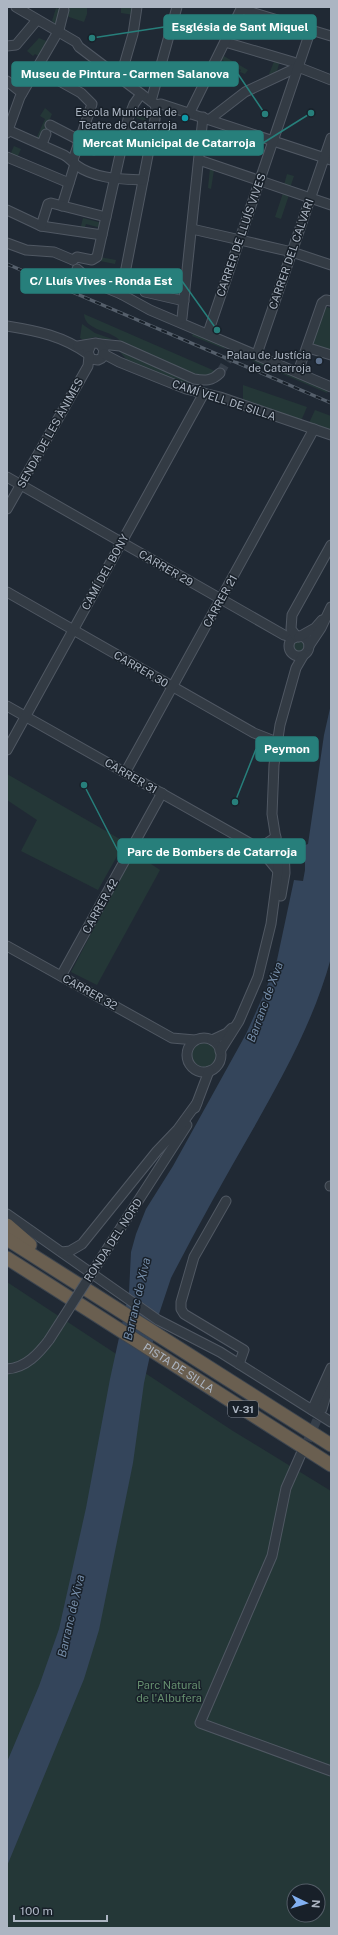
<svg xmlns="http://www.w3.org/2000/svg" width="338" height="1935" viewBox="0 0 338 1935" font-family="'Public Sans',sans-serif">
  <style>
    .green { fill: #243737; fill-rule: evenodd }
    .water { fill: #34455b }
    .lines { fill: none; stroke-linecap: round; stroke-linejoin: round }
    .minor-tunnel { stroke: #353e49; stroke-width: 9; stroke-dasharray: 9 4.5; stroke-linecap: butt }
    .minor-casing { stroke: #505863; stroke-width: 11 }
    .highway-casing { stroke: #3d454f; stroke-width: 15 }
    .minor { stroke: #333b44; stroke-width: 9 }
    .highway { stroke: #6a5f50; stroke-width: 13 }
    .rail-casing { stroke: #555f6b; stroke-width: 3.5 }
    .rail { stroke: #182029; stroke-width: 2; stroke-dasharray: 6; stroke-linecap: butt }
    .minor-bridge-casing { stroke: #505863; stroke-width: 11; stroke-linecap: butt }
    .minor-bridge { stroke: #333b44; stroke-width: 9 }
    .culture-dot { fill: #0f9aa8; stroke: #182029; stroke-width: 1.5 }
    .service-dot { fill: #5c6f8a; stroke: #182029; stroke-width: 1.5 }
    .labels { text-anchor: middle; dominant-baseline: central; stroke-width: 3; stroke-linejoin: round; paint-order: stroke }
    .shield { fill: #182029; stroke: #808894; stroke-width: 1 }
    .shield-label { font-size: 10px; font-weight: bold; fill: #acb5c2 }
    .poi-label { font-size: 11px; fill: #acb5c2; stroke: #182029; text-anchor: end }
    .street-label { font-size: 11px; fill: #acb5c2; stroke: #182029 }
    .park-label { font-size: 11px; fill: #66906f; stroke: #182029 }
    .water-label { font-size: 12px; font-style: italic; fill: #768eaa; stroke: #182029 }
    .leader { fill: none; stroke: #277f7b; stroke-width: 1.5 }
    .callout-dot { fill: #277f7b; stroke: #182029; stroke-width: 1.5 }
    .callout { fill: #277f7b; stroke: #277f7b; stroke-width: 1.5 }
    .callout-label { font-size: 12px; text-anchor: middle; font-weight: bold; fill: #fff }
  </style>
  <rect width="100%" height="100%" fill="#202934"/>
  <!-- green -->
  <g class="green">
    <polygon points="69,7 87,7 87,14 84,22 66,16"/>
    <polygon points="121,7 135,8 134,15 121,13"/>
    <polygon points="56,8 62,10 57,26 52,21"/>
    <polygon points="39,38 51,43 42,58 35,54 33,56 27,51"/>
    <polygon points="222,55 248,70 245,74 240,72 241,70 220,59"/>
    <polygon points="275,59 280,61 276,74 270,77 269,74"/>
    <polygon points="45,108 52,114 40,142 36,139 45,119 40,116"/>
    <polygon points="151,110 149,118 144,121 136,118 137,116"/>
    <polygon points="14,146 21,149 17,158 10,155"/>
    <polygon points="210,168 214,170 211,189 208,188"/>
    <polygon points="287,174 294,176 290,188 284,185"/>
    <polygon points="283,193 289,195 281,219 275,217"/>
    <polygon points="83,218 102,223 101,228 86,224 84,230 80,230"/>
    <polygon points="100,257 116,260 115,264 100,261"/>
    <path d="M61,268C64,277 79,279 86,286V290L78,286L79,282L56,272Z"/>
    <polygon points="326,307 331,308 331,353 311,346"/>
    <path d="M84,314L100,321L215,371L208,376H195L121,342C112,329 85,332 84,314Z"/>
    <polygon points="82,324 95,333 112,339 107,340 95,337 83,340 80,338"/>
    <polygon points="194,331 221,343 225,349 192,336"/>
    <polygon points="120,352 125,353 189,382 188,385 127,360"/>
    <polygon points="244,352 329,388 327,393 236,354"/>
    <polygon points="243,385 307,407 301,421 243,401"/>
    <polygon points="315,410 331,416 331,431 309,423"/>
    <circle cx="299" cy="647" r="5.5"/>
    <polygon points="7,774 125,842 98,890 21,851 37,820 7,800"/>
    <polygon points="145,860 160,870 97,985 71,972 129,861"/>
    <circle cx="204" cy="1055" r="12"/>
    <path d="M7,1282L233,1431L331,1491V1928H7ZM294,1891H318V1915H294Z"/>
  </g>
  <!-- water -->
  <path class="water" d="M331,704V958C314,1020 284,1074 253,1129C225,1178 197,1227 171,1278L159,1314L144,1383L133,1463L99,1630L84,1679L7,1866V1762L39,1686L59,1629L86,1508L110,1379L129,1292L131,1252L136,1234L146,1209L173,1166L246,1034L264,994L277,960L294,880L303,881L305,870V845L308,844L324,735Z"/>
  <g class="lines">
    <!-- minor-tunnel -->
    <g class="minor-tunnel">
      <polyline points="220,373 229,358 234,353"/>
      <polyline points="302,1453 322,1409"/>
    </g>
    <defs>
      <g id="minor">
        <polyline points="16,7 76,42 79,47 156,105 155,119 121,294"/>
        <polyline points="225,42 293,62 298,67"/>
        <polyline points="7,46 16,45 37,20"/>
        <polyline points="298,67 331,80"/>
        <polyline points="38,69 81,93 92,104 73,160"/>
        <polyline points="120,79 133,34 137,7"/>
        <polyline points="7,81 22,93"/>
        <polyline points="151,101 177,7"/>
        <polyline points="155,105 161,104 331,160"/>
        <polyline points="189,114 241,9 331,36"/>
        <polyline points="210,119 245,92 298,67"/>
        <polyline points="50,125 79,140"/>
        <path d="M8,130L64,155C69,158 72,161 76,165C95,179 120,179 143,180"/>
        <polyline points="7,133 20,97 59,30 64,10"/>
        <polyline points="78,143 94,150"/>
        <polyline points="42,144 46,134"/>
        <polyline points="7,157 69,183"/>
        <polyline points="199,160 331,205"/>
        <polyline points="62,206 75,164"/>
        <polyline points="7,210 41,226 102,235"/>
        <polyline points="41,226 48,204 51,203 106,217"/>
        <polyline points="192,229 292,252 331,265"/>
        <polyline points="7,243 26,250 54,252 73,260"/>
        <polyline points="73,260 77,257 92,260 97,257 128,119 134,104 141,94"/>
        <polyline points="77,269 92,282 121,294 150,310 331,387"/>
        <polyline points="145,292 184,301"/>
        <polyline points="182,318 203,117"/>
        <path d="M7,326C38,331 63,336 88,354"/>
        <polyline points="209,330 311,29"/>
        <path d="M100,344L120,346L194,379C205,381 212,381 220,373"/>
        <polyline points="78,346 96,343 100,344 104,350 102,358 98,360 91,359 88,352 91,345"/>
        <polyline points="312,349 331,355"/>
        <polyline points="258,351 331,138"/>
        <polyline points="104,354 119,362 186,389 220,397 331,435"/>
        <polyline points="299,369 322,303 326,300 331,301"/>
        <polyline points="7,477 284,635 294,638"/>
        <polyline points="7,509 88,366 89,356"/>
        <polyline points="7,592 254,733 277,742"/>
        <circle cx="299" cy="646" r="10"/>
        <polyline points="297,637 291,629 292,615 331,545"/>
        <polyline points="299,637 315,628 322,620"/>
        <polyline points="309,646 321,628 331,607"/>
        <polyline points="7,706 255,846 264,854 278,871"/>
        <polyline points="7,750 204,393"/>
        <polyline points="125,773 314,429"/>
        <polyline points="255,846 267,843 276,837"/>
        <polyline points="281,896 285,873 284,848"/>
        <polyline points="7,946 172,1038 195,1040"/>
        <polyline points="61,976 162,793"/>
        <circle cx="204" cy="1055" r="17"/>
        <polyline points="212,1040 227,1033 232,1028"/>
        <polyline points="220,1051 239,1021 258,977 271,924 278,871 278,852 272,814 274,765 280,725 296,668 303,656"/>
        <polyline points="195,1108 209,1071"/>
        <polyline points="330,1186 331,1186"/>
        <polyline points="226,1201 194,1257 181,1302 181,1309 184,1314 244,1350 239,1364"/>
        <polyline points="7,1214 158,1320 220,1352 331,1422"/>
        <polyline points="109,1246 187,1125"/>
        <polyline points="62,1252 70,1251 82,1244 157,1151 178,1129 197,1103"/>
        <path d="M7,1369C26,1368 39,1353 49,1340"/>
        <polyline points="322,1409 331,1378"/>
        <polyline points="312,1410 331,1368"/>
        <polyline points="301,1454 286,1488 272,1556 200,1723 331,1771"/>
      </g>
      <g id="highway">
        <polyline points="7,1225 30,1245"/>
        <polyline points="7,1239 331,1445"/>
        <path id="s1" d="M7,1258L331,1465"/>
      </g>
    </defs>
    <!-- minor casing -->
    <use href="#minor" class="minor-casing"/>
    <!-- highway casing -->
    <use href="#highway" class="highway-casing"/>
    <!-- minor -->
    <use href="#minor" class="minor"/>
    <!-- highway -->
    <use href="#highway" class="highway"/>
    <defs>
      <polyline id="rail" points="7,264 331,403"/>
    </defs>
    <!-- rail casing -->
    <use href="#rail" class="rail-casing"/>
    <!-- rail -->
    <use href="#rail" class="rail"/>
    <defs>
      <polyline id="minor-bridge" points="49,1340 109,1246"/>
    </defs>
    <!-- minor-bridge casing -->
    <use href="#minor-bridge" class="minor-bridge-casing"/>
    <!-- minor-bridge -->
    <use href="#minor-bridge" class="minor-bridge"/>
  </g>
  <!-- markers -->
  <circle class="culture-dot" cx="185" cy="118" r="4"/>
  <circle class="service-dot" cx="319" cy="361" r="4"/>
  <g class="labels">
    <!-- shield labels -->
    <rect class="shield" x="228" y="1401" width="30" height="16" rx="3"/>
    <g class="shield-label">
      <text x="243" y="1409">V-31</text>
    </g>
    <!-- poi labels -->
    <g class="poi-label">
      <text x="177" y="112">Escola Municipal de<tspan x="177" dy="13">Teatre de Catarroja</tspan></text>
      <text x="311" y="355">Palau de Justícia<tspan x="311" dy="13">de Catarroja</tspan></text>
    </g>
    <!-- street labels -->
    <g class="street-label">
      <text transform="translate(241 235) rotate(-71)">CARRER DE LLUÍS VIVES</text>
      <text transform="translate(291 254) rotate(-71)">CARRER DEL CALVARI</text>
      <text transform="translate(224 400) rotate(18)">CAMÍ VELL DE SILLA</text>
      <text transform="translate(50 433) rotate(-61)">SENDA DE LES ÀNIMES</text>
      <text transform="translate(166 568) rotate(30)">CARRER 29</text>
      <text transform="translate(105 572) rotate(-61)">CAMÍ DEL BONY</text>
      <text transform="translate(220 601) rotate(-61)">CARRER 21</text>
      <text transform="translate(141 669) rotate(30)">CARRER 30</text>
      <text transform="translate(131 776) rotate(30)">CARRER 31</text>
      <text transform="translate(100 906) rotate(-61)">CARRER 42</text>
      <text transform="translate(90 992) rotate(29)">CARRER 32</text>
      <text transform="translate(113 1240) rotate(-57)">RONDA DEL NORD</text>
      <text stroke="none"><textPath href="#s1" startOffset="204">PISTA DE SILLA</textPath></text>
    </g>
    <!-- park labels -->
    <g class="park-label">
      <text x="169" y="1685">Parc Natural<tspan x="169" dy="13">de l'Albufera</tspan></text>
    </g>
    <!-- water labels -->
    <g class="water-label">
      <text transform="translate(265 1002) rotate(-70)">Barranc de Xiva</text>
      <text transform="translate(137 1299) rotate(-77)">Barranc de Xiva</text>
      <text transform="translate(71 1616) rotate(-77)">Barranc de Xiva</text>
    </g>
  </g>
  <!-- callouts -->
  <path class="leader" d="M92 38L164 27M265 114L238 74M311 113L263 143M217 330L182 281M235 802L256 749M84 785L118 851"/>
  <g class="callout-dot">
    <circle cx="92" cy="38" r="4"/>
    <circle cx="265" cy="114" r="4"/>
    <circle cx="311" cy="113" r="4"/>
    <circle cx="217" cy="330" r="4"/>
    <circle cx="235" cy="802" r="4"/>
    <circle cx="84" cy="785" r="4"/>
  </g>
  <g class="callout">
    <rect x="164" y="15" width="152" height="24" rx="4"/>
    <rect x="12" y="62" width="226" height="24" rx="4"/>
    <rect x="74" y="131" width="189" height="24" rx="4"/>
    <rect x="21" y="269" width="161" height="24" rx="4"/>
    <rect x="256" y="737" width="62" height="24" rx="4"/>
    <rect x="118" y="839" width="187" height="24" rx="4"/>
  </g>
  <g class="callout-label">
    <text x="240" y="31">Església de Sant Miquel</text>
    <text x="125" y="78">Museu de Pintura - Carmen Salanova</text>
    <text x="169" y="147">Mercat Municipal de Catarroja</text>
    <text x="101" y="285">C/ Lluís Vives - Ronda Est</text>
    <text x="287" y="753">Peymon</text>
    <text x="212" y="856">Parc de Bombers de Catarroja</text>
  </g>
  <!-- border -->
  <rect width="338" height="1935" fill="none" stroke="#acb5c2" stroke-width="16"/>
  <!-- north arrow -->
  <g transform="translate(306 1903) rotate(95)"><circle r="19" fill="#182029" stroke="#535c66"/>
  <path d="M0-3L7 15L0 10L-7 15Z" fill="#82b0f1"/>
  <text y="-6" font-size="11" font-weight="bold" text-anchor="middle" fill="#acb5c2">N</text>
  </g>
  <!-- scale -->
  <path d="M14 1915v6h93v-6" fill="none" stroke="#acb5c2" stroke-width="2"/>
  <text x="20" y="1915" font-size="12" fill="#acb5c2" stroke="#182029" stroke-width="3" paint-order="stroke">100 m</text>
</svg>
